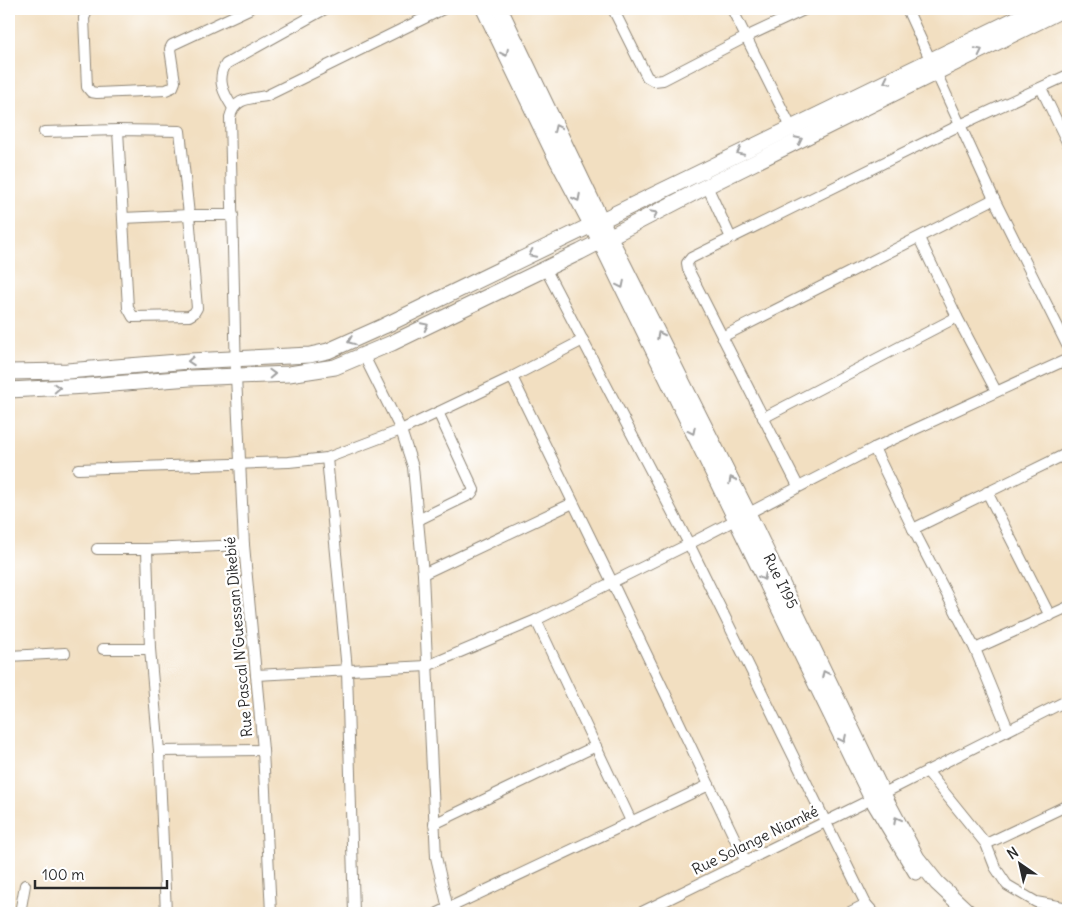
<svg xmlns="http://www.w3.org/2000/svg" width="1077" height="922" viewBox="0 0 1077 922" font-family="Delius,sans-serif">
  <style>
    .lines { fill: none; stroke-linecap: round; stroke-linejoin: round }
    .minor-casing { stroke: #8e8576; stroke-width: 12 }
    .secondary-casing { stroke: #8e8576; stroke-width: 17 }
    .minor { stroke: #fff; stroke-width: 10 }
    .secondary { stroke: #fff; stroke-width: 15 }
    .oneway { stroke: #a0a0a0 }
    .labels { text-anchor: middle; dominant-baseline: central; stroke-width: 5; stroke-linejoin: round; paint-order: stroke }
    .street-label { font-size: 15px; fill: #2b2b2b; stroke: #fff }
  </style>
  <rect width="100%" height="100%" fill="#fff"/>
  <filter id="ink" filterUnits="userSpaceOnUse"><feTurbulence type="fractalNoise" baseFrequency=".02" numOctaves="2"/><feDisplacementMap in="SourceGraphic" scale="10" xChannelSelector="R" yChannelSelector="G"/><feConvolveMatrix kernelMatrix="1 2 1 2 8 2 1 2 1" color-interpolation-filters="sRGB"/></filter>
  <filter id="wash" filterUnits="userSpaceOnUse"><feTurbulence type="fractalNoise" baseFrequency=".0096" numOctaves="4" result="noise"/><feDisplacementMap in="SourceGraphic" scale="20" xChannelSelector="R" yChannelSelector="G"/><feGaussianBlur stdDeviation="1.12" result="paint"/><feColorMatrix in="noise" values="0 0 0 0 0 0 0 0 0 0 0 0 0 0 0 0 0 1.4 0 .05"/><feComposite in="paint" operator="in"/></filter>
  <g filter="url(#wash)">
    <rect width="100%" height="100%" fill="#f2dfc1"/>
  </g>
  <g filter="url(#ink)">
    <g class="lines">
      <defs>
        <g id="minor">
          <polyline points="88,9 84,18 87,87 91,92 97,93 166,90 173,87 175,82 170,49 172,45 249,9"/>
          <polyline points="613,9 647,77 654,81 663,80 746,37 806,9"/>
          <polyline points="732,9 791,127"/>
          <polyline points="907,9 994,199 1068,347"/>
          <polyline points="1041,88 1068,144"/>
          <path d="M233,108C224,94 216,80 226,64L325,9"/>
          <polyline points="118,130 128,308 133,317 189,316 194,313 197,308 189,215 233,215"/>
          <polyline points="44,132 118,130 180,131 189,215 123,218"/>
          <polyline points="707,186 731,238"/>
          <polyline points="919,238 957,317 996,391"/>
          <polyline points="545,268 689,544 866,904 874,913"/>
          <polyline points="722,337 994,199"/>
          <polyline points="364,356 401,430 413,467 423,574 436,857 449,913"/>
          <polyline points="512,377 583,340"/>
          <polyline points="763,418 957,317"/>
          <polyline points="874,448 913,529 975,649 1068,607"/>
          <polyline points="1064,455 1068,464"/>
          <polyline points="327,458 347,670 354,913"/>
          <polyline points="78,469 289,462 327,458 401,430 512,377 612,582 746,862"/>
          <polyline points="798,486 688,269 687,263 691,258 960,125 1068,75"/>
          <polyline points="987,492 1050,616"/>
          <polyline points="418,520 471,494 474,490 438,412"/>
          <polyline points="913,529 1068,453"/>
          <polyline points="97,549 147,549 244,545"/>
          <polyline points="147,549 150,649 159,751 166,913"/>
          <polyline points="423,574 573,503"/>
          <polyline points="536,620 631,821"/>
          <polyline points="103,649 150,649"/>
          <polyline points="975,649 1008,729"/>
          <polyline points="9,656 65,653"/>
          <polyline points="256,675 427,666 536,620 689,544 874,448 1068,359"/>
          <polyline points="159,751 263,750"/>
          <polyline points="927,771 986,844 995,867 1007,885 1036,902 1068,908"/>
          <polyline points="434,824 596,746"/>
          <polyline points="986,844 1068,805"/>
          <polyline points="20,913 25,885"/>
          <path d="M271,913L263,750L244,545L236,376L230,117C235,98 249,99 266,96L443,9"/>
          <polyline points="438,913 709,785"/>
          <polyline points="640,913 872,799 1068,700"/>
          <polyline points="848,913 866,904"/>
        </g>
        <g id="secondary">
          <polyline points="484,9 554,154 600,241 872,799 916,872"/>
          <polyline points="500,9 601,220 748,513 883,794 917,858 937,883 969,913"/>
          <polyline points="9,372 67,371 190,361 310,355 328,351 384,326 1036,9"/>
          <polyline points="9,390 87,386 190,378 289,374 335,367 392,343 580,252 707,186 1064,9"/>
        </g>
      </defs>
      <!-- minor casing -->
      <use href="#minor" class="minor-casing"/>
      <!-- secondary casing -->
      <use href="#secondary" class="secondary-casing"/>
      <!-- minor -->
      <use href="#minor" class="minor"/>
      <!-- secondary -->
      <use href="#secondary" class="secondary"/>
    </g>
    <!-- one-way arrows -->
    <defs><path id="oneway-chevron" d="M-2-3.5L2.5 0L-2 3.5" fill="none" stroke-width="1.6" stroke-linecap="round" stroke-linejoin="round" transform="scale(1.25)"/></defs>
    <g class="oneway">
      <use href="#oneway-chevron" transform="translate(979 51) rotate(-26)"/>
      <use href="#oneway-chevron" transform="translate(505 53) rotate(64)"/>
      <use href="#oneway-chevron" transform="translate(887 81) rotate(154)"/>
      <use href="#oneway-chevron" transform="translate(557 128) rotate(-115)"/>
      <use href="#oneway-chevron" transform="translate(799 140) rotate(-26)"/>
      <use href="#oneway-chevron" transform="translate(740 152) rotate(154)"/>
      <use href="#oneway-chevron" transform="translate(577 198) rotate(63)"/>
      <use href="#oneway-chevron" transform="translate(654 214) rotate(-27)"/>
      <use href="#oneway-chevron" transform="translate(532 254) rotate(154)"/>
      <use href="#oneway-chevron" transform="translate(621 285) rotate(64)"/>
      <use href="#oneway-chevron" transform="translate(425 326) rotate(-26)"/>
      <use href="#oneway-chevron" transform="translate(660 335) rotate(-117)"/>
      <use href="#oneway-chevron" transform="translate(351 341) rotate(158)"/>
      <use href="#oneway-chevron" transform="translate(191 361) rotate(176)"/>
      <use href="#oneway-chevron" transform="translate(272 374) rotate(-2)"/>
      <use href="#oneway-chevron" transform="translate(57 388) rotate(-3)"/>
      <use href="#oneway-chevron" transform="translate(692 431) rotate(64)"/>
      <use href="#oneway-chevron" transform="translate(732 480) rotate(-117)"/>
      <use href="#oneway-chevron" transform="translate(763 577) rotate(64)"/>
      <use href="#oneway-chevron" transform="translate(825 674) rotate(-116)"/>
      <use href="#oneway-chevron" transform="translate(843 739) rotate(64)"/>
      <use href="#oneway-chevron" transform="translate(897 820) rotate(-118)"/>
    </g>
  </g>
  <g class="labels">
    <!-- street labels -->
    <g class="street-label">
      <text transform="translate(781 581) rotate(64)">Rue I195</text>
      <text transform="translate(238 637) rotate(-95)">Rue Pascal N'Guessan Dikebié</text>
      <text transform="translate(755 840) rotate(-26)">Rue Solange Niamké</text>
    </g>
  </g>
  <!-- margin -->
  <rect width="1077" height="922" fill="none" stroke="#fff" stroke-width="30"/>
  <!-- north arrow -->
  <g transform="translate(1020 864) rotate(326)" stroke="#ffffff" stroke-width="4" paint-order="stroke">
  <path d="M0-4L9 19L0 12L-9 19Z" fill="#2b2b2b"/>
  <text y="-8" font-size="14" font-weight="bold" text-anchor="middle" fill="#2b2b2b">N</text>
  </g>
  <!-- scale -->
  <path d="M35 880v8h132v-8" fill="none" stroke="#2b2b2b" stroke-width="2.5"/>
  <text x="42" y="880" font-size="15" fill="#2b2b2b" stroke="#ffffff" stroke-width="4" paint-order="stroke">100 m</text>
</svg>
